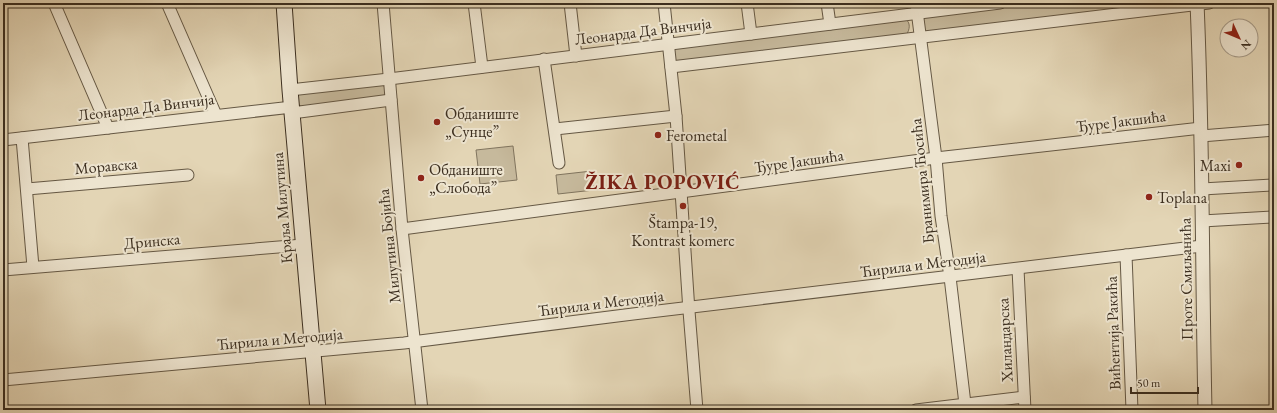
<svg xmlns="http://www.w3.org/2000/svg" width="1277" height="413" viewBox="0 0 1277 413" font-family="'EB Garamond',serif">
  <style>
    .green { fill: #c6b99c; stroke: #80745e }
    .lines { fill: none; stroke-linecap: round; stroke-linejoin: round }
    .minor-casing { stroke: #655844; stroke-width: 13 }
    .tertiary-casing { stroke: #655844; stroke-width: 15 }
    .secondary-casing { stroke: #3b2e1f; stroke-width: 17 }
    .minor { stroke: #ede4cf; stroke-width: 11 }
    .tertiary { stroke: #ede4cf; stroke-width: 13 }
    .secondary { stroke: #ede4cf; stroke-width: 15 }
    .poi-dot { fill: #8f2418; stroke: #ede4cf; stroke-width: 1.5 }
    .labels { text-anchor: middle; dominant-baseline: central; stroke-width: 4; stroke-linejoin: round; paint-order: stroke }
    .street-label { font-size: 16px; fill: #3b2e1f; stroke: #ede4cf }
    .poi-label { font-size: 16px; fill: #3b2e1f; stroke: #ede4cf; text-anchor: start }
    .district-label { font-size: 20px; font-weight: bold; letter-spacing: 1px; fill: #7a1f14; stroke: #ede4cf }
  </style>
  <rect width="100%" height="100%" fill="#e3d5b5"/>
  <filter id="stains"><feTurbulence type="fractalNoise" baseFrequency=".005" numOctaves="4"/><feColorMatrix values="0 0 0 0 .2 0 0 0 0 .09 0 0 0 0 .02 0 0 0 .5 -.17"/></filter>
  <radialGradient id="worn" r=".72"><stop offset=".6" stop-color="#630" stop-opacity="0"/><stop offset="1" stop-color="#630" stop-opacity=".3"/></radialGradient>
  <!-- green -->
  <g class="green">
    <polygon points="1041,3 1176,3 924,32 922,20 925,17"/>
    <path d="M905,19C911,22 910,30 906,35L678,62L675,60L674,49L677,47Z"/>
    <polygon points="382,84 386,89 384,96 303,107 297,104 296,96 298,93"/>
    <polygon points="513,146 517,180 480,184 476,150"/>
    <polygon points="592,171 594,190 558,194 556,175"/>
  </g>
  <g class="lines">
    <defs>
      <g id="minor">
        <polyline points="54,3 108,128"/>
        <polyline points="167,3 216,115"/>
        <polyline points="383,3 402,229 422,410"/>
        <polyline points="474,3 482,67"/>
        <polyline points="570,3 576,56"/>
        <polyline points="664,3 676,116 689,311 697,410"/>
        <polyline points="747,3 751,34"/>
        <polyline points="827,3 830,24"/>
        <polyline points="916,3 936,158 941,216 950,277 965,404"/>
        <polyline points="544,59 559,163"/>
        <polyline points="671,67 1209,3"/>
        <polyline points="290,90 389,79 1000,3"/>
        <polyline points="292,113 391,100"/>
        <polyline points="555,129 676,116"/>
        <polyline points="1201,136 1274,130"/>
        <polyline points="22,138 33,267"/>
        <polyline points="3,140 292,107"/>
        <polyline points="27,189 188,175"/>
        <polyline points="1202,189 1274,185"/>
        <polyline points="1202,221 1274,217"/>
        <polyline points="402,229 936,158 1201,128"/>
        <polyline points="1126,255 1132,410"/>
        <polyline points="1018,269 1025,410"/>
        <polyline points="3,270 303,245"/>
        <polyline points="3,380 404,343 633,314 1202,246"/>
        <polyline points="916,410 1024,397"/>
      </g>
      <path id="tertiary" d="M1197,3C1203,139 1202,274 1205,410"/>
      <polyline id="secondary" points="284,3 290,90 318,410"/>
    </defs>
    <!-- minor casing -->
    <use href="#minor" class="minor-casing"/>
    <!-- tertiary casing -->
    <use href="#tertiary" class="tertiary-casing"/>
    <!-- secondary casing -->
    <use href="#secondary" class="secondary-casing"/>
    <!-- minor -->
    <use href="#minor" class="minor"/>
    <!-- tertiary -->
    <use href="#tertiary" class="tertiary"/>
    <!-- secondary -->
    <use href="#secondary" class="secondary"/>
  </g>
  <!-- markers -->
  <g class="poi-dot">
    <circle cx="437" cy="122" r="4"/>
    <circle cx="658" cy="135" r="4"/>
    <circle cx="1239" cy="165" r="4"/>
    <circle cx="421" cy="178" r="4"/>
    <circle cx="1149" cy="197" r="4"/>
    <circle cx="683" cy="206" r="4"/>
  </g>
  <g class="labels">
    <!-- street labels -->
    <g class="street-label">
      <text transform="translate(643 31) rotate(-7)">Леонарда Да Винчија</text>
      <text transform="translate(146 107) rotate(-7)">Леонарда Да Винчија</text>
      <text transform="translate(1121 121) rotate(-7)">Ђуре Јакшића</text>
      <text transform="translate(799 161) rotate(-8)">Ђуре Јакшића</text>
      <text transform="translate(106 166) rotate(-5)">Моравска</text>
      <text transform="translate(922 181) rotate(-96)">Бранимира Ћосића</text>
      <text transform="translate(282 208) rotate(-95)">Краља Милутина</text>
      <text transform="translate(152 241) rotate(-5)">Дринска</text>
      <text transform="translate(389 246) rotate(-96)">Милутина Бојића</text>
      <text transform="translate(923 264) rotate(-7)">Ћирила и Методија</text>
      <text transform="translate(1186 279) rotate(-91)">Проте Смиљанића</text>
      <text transform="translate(601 303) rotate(-7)">Ћирила и Методија</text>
      <text transform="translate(1113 333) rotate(-92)">Вићентија Ракића</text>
      <text transform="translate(280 339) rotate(-5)">Ћирила и Методија</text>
      <text transform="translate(1005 340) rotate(-93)">Хиландарска</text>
    </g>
    <!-- poi labels -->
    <g class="poi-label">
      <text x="445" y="113">Обданиште<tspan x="445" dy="18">„Сунце”</tspan></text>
      <text x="666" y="135">Ferometal</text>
      <text x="1231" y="165" text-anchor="end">Maxi</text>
      <text x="429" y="169">Обданиште<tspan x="429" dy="18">„Слобода”</tspan></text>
      <text x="1157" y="197">Toplana</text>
      <text x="683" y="222" text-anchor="middle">Štampa-19,<tspan x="683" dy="18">Kontrast komerc</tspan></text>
    </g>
    <!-- district labels -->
    <g class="district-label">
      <text x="663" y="182">ŽIKA POPOVIĆ</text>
    </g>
  </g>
  <!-- margin -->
  <rect width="1277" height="413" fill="none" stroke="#e3d5b5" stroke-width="16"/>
  <rect x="4" y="4" width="1269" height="405" fill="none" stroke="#3b2e1f" stroke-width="2"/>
  <rect x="8" y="8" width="1261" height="397" fill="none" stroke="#3b2e1f"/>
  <!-- north arrow -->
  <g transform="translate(1239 38) rotate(134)"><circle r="19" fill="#ede4cf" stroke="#a69b89"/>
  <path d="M0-3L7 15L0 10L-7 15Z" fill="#8f2418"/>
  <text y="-6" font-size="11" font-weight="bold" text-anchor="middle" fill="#3b2e1f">N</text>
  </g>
  <!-- scale -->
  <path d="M1131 387v6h67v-6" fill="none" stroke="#3b2e1f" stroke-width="2"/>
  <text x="1137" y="387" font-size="12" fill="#3b2e1f" stroke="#ede4cf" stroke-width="3" paint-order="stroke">50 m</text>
  <rect width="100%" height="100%" filter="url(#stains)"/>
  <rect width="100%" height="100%" fill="url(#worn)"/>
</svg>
